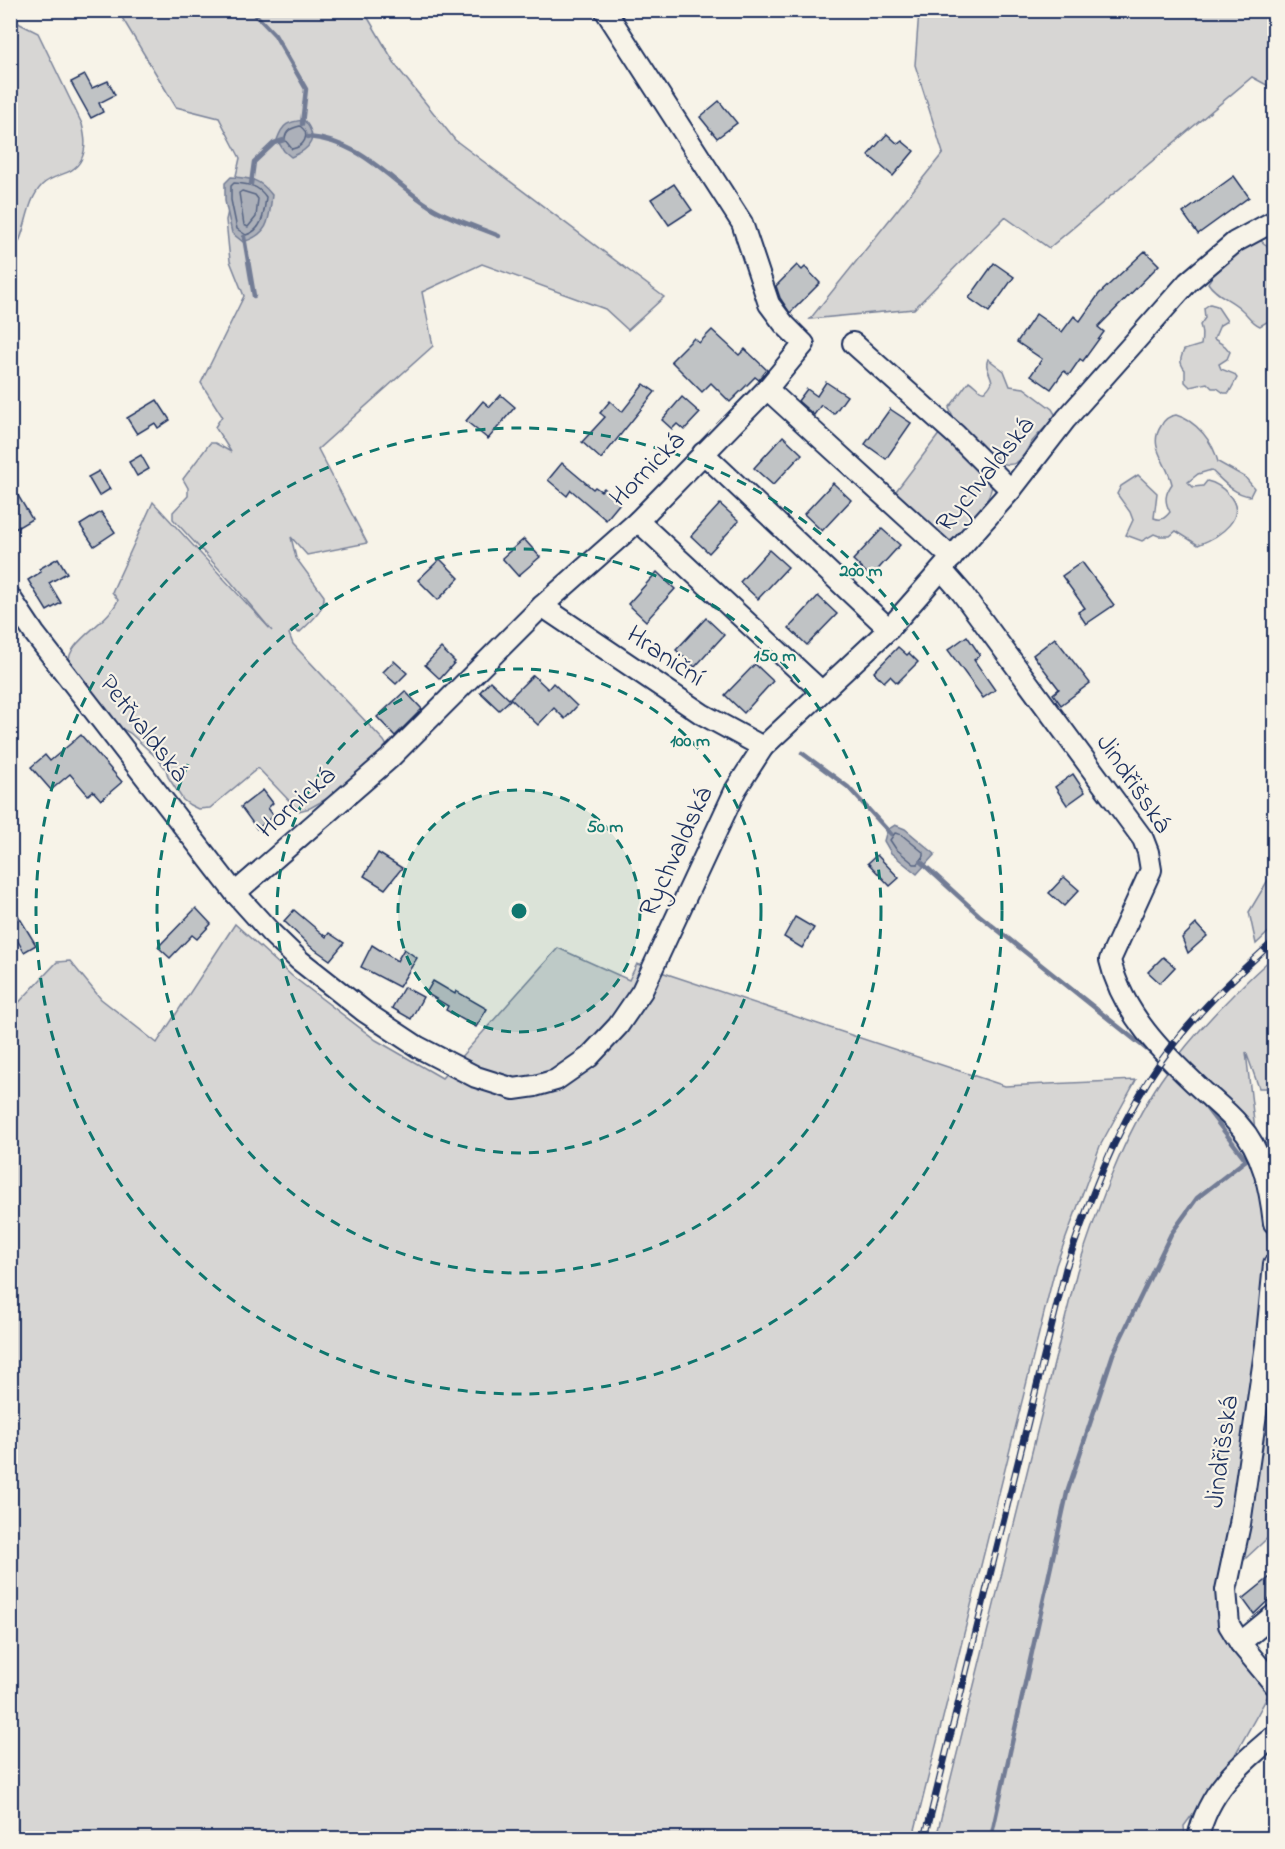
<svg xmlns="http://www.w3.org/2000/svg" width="1285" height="1849" viewBox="0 0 1285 1849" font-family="'Indie Flower',sans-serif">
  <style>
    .green { fill: #d7d6d4; stroke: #798299; stroke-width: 1.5 }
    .water { fill: #acb0b9; stroke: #727c95; stroke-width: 1.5 }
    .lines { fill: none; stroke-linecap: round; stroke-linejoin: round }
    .shore { stroke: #556382; stroke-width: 1.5 }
    .stream { stroke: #727c95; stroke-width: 4.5 }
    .building { fill: #c0c3c5; stroke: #1b2f5e; stroke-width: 1.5 }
    .minor-casing { stroke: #1b2f5e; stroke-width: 24 }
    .minor { stroke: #f7f3e8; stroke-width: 20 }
    .rail-casing { stroke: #1b2f5e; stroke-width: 7 }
    .rail { stroke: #f7f3e8; stroke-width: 4.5; stroke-dasharray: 14; stroke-linecap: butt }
    .ring { fill: none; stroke: #0f766e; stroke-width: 3; stroke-dasharray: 10 8 }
    .labels { text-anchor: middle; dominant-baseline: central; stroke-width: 4.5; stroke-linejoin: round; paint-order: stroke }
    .street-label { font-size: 27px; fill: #1b2f5e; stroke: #f7f3e8 }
    .centre { fill: #0f766e; stroke: #f7f3e8; stroke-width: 3 }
    .ring-label { font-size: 18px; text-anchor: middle; font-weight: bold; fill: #0f766e; stroke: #f7f3e8; stroke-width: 4.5; stroke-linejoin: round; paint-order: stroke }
  </style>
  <rect width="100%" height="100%" fill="#f7f3e8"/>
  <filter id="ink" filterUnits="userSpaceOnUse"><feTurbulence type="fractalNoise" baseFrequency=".0167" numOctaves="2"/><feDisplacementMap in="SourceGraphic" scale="12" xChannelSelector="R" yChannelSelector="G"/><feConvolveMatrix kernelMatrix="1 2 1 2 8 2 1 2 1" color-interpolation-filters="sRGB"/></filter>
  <g filter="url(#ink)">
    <!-- green -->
    <g class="green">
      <path d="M12,10L14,19L20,24L38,33L82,124C85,137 87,148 81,160C73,176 54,173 42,185C24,204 28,234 12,253L10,11Z"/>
      <path d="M118,11H364L397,67L455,140L664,297L628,330L605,309L482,264L422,292L433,346L318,449L367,543L307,555L291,537L296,558L324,596C325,611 309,623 299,633L294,629L289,634L293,644L384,741L388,748L344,789L310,808L299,811L258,768L210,808L198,809L190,805L183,800L168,777L166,769L157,758L130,733L117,726L69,666C64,642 108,624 118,600L112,592L153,502L272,631L231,582L173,519V512L188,496V488L183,479L210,443H215L231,452L215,427L222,416L201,383L244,296L230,261L226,220L240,158L219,118L176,107Z"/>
      <polygon points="919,11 1274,11 1274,89 1252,77 1049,248 1005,217 914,309 810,319 943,153 915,65"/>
      <path d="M1260,240L1272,250V259L1274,262V318L1260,326C1251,322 1249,316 1242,310C1231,299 1216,296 1208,283C1220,262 1238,249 1260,240Z"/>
      <path d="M1210,304L1217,306L1227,321L1220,325L1214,339L1225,346L1230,352L1227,359L1219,364L1221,369L1234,374L1237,378L1229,393H1224L1217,388H1212L1207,383L1190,387L1185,382V370C1179,362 1180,359 1184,350L1201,345C1202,339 1202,330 1200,325L1205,318L1204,308Z"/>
      <path d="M988,359L1004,371L1010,386L1024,388L1052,409L1056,416C1048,425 1038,434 1031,443C1026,450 1024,458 1017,462C998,475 964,434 950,421L952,415L949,408L969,381C979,387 983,400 992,382C991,373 984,368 988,359Z"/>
      <path d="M1176,415C1197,421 1213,442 1218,462L1245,477L1254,488L1250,496C1233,494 1223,481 1211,470L1198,474L1188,482L1193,487L1203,486L1207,481C1216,483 1222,487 1228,494C1250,517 1219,537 1198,545L1176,531L1170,536H1159L1154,534L1142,541L1126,535L1133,520L1130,512L1117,494L1121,486L1138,475L1157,493L1154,518C1162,521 1165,518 1170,512C1164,501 1165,494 1172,484C1168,463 1147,447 1161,426C1164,419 1169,416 1176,415Z"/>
      <path d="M943,429L992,485C990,502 962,536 947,542L893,495Z"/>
      <polygon points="1274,870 1274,927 1256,944 1249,912"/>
      <polygon points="235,924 292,976 376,1040 442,1078 558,948 629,980 637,964 1005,1086 1136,1080 1100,1146 1056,1265 913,1838 11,1838 10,1012 57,962 70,961 101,999 157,1043"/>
      <path d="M1274,956V1085L1267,1088H1259L1246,1052L1274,1296V1532L1216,1586L1223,1630L1270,1692L1232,1760L1184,1826L1185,1838H936L1077,1271C1099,1205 1122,1138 1161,1080C1192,1034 1233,993 1274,956Z"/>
      <polygon points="1274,1133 1274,1176 1266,1139"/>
    </g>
    <!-- water -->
    <g class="water">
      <path d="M304,120C319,138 311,149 291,157L284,151L277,140C283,123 288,122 304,120Z"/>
      <path d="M231,177C251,178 260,179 272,195C269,219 270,234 243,242L232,233L225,201V183Z"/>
      <polygon points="895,825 905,829 935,854 917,874 891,853 884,841 887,830"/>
    </g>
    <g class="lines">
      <!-- shore -->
      <g class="shore">
        <path d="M300,126C312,135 303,147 292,149L285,140C285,130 292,128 300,126Z"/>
        <path d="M234,183C248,184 258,185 266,197C264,213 263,230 246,235L237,229L231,200V186Z"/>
        <polygon points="242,191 255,195 258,199 256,217 248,227 244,225 239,193"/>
        <polygon points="895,833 902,835 924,853 924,856 918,864 914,864 896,849 890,840"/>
      </g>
      <!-- stream -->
      <g class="stream">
        <polyline points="251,10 275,35 306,89 302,124"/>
        <path d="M308,137C363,142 387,179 431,207C450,219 478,227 499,236"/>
        <polyline points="251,184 254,162 274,143 284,140"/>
        <polyline points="244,237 254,296"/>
        <polyline points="802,753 848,787 891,834"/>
        <polyline points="921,862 979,915 1155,1056"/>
        <polyline points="1201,1101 1246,1160 1247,1159"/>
        <polyline points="1263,1152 1274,1147"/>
        <polyline points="991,1838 1067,1493 1113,1354 1171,1234 1197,1198 1246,1160"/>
      </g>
    </g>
    <!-- building -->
    <g class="building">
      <polygon points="85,75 92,88 108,81 115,95 99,103 103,112 91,118 71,82"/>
      <polygon points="719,101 737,123 717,138 700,117"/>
      <polygon points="887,134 898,144 902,141 914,151 893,176 868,155"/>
      <polygon points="1234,176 1249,197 1198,234 1183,213"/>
      <polygon points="674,184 692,210 669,225 651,199"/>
      <polygon points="1145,251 1159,265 1098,327 1104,332 1083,361 1080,359 1069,375 1064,371 1051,389 1031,375 1042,359 1017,342 1036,314 1062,332 1074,316 1080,321 1099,294"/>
      <polygon points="994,263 1014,277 989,312 969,298"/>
      <polygon points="797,265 802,270 805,267 820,283 790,313 780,298 776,286"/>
      <polygon points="712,330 739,355 745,349 767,370 759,380 755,377 730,402 711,383 702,392 671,361 694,338 699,343"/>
      <polygon points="826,382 847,396 834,414 821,405 814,415 798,401 807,389 817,396"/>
      <polygon points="644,384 655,392 601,459 582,442 605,417 600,413 610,401 622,412"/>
      <polygon points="501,395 515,407 488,439 466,421 483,401 490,407"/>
      <polygon points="682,397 700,413 684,430 677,424 672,429 662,420"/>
      <polygon points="157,400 170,420 158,428 155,423 137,434 127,418"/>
      <polygon points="890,409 911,423 886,459 865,444"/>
      <polygon points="783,436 802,454 773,485 754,468"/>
      <polygon points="141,455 149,469 137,476 129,462"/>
      <polygon points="562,463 593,489 595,487 601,491 604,488 620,503 606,520 571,490 567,496 548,480"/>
      <polygon points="99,471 110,489 99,496 88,477"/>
      <polygon points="10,482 32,519 10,532"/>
      <polygon points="833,483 851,500 822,531 804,514"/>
      <polygon points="720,504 739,521 709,553 691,536"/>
      <polygon points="101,512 115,532 94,546 80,525"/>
      <polygon points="882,529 900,545 871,577 853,560"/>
      <polygon points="524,539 540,557 518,576 502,558"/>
      <polygon points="769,550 788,567 758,599 740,582"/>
      <polygon points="58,558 67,573 49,583 61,603 47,611 28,580 41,572 39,569"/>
      <polygon points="440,559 459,578 438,600 418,580"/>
      <polygon points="1082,562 1114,605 1086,624 1078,612 1085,608 1062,576"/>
      <polygon points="657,572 675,589 646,621 628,604"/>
      <polygon points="818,596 837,614 807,645 789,628"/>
      <polygon points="706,618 724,635 695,667 676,650"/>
      <polygon points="967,636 980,655 974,660 995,690 983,698 948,650"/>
      <polygon points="1055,638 1090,683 1061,705 1053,694 1059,689 1033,655"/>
      <polygon points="898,647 907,655 909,653 918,662 897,683 890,676 884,682 874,672"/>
      <polygon points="441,648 455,662 440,679 425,665"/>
      <polygon points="394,661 407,673 396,684 383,672"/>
      <polygon points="755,664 773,681 744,713 725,695"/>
      <polygon points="533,675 548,689 553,683 577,706 565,719 554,708 538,725 510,698"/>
      <polygon points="490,681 510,700 499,710 480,692"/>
      <polygon points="405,691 422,709 395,736 377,717"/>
      <polygon points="81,735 122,782 101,800 93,791 88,795 70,774 51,790 31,767 45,755 50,761"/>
      <polygon points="1073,774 1085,792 1067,805 1055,787"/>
      <polygon points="263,790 273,803 268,808 274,816 257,829 241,807"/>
      <polygon points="378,853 402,868 385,889 364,876"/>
      <polygon points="877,855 899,878 890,886 868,863"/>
      <polygon points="1064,877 1079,890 1064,906 1049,893"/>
      <polygon points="10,902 36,945 24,952 16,938 10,941"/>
      <polygon points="196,908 211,924 197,939 192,935 170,958 158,947"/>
      <polygon points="294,910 326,937 329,933 344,943 330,960 310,946 284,921"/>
      <polygon points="795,917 814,928 802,948 784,937"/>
      <polygon points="1196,924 1207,936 1188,953 1182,938"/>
      <polygon points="372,945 397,961 404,949 417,958 399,987 361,967"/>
      <polygon points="1163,957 1175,967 1160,983 1148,972"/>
      <polygon points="433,981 455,994 456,991 487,1009 476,1027 446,1010 448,1006 426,993"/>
      <polygon points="404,987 423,997 411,1019 392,1008"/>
      <polygon points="1275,1573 1275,1594 1254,1614 1243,1599"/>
    </g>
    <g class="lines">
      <defs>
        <g id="minor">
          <polyline points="853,343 956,435 1011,490"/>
          <polyline points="767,389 952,558"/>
          <polyline points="703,453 889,629"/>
          <polyline points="638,521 821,691"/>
          <path d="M942,570L962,593L1143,839L1148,852L1151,870L1110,960C1122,1013 1163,1054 1202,1090C1214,1101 1228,1112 1239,1125C1263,1151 1270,1189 1274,1223"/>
          <polyline points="10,597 34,633 235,893 271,933 299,960 365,1012 418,1047 476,1077 514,1089 535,1086 556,1080 589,1057 618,1026 642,991 736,789 763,747 889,629 1011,490 1066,419 1188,282 1235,242 1274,221"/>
          <polyline points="542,606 702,714 763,747"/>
          <polyline points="235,893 389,759 542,606 638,521 767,389 804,344 784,324 769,304 742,223 605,10"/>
          <polyline points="1274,1264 1266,1345 1240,1524 1226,1590 1229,1625 1240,1643 1274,1684"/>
          <polyline points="1240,1643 1274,1615"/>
          <path d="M1198,1838C1208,1792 1239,1765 1274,1736"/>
        </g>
      </defs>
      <!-- minor casing -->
      <use href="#minor" class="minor-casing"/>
      <!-- minor -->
      <use href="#minor" class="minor"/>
      <defs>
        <path id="rail" d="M925,1838L1066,1268C1089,1201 1113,1136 1151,1076C1183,1025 1230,981 1274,941"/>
      </defs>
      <!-- rail casing -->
      <use href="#rail" class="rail-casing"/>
      <!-- rail -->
      <use href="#rail" class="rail"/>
    </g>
  </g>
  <!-- distance rings -->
  <circle cx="519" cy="911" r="121" fill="#0f766e" fill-opacity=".12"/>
  <g class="ring">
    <circle cx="519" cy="911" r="121"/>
    <circle cx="519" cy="911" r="242"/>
    <circle cx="519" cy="911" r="362"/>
    <circle cx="519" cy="911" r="483"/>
  </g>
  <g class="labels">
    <!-- street labels -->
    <g class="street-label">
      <text transform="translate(648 470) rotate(-45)">Hornická</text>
      <text transform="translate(986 475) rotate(-51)">Rychvaldská</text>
      <text transform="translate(665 657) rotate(34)">Hraniční</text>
      <text transform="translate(143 729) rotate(52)">Petřvaldská</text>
      <text transform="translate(1133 784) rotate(56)">Jindřišská</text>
      <text transform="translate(297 803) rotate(-41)">Hornická</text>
      <text transform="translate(677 852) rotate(-65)">Rychvaldská</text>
      <text transform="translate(1223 1452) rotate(-82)">Jindřišská</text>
    </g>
  </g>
  <circle cx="519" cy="911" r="9" class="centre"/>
  <g class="ring-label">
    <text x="861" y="576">200 m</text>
    <text x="775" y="661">150 m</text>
    <text x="690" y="746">100 m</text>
    <text x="605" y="832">50 m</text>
  </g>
  <!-- margin -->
  <rect width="1285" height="1849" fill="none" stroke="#f7f3e8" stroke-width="36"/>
  <rect x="18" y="18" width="1249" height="1813" fill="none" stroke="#1b2f5e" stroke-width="2" filter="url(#ink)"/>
</svg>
